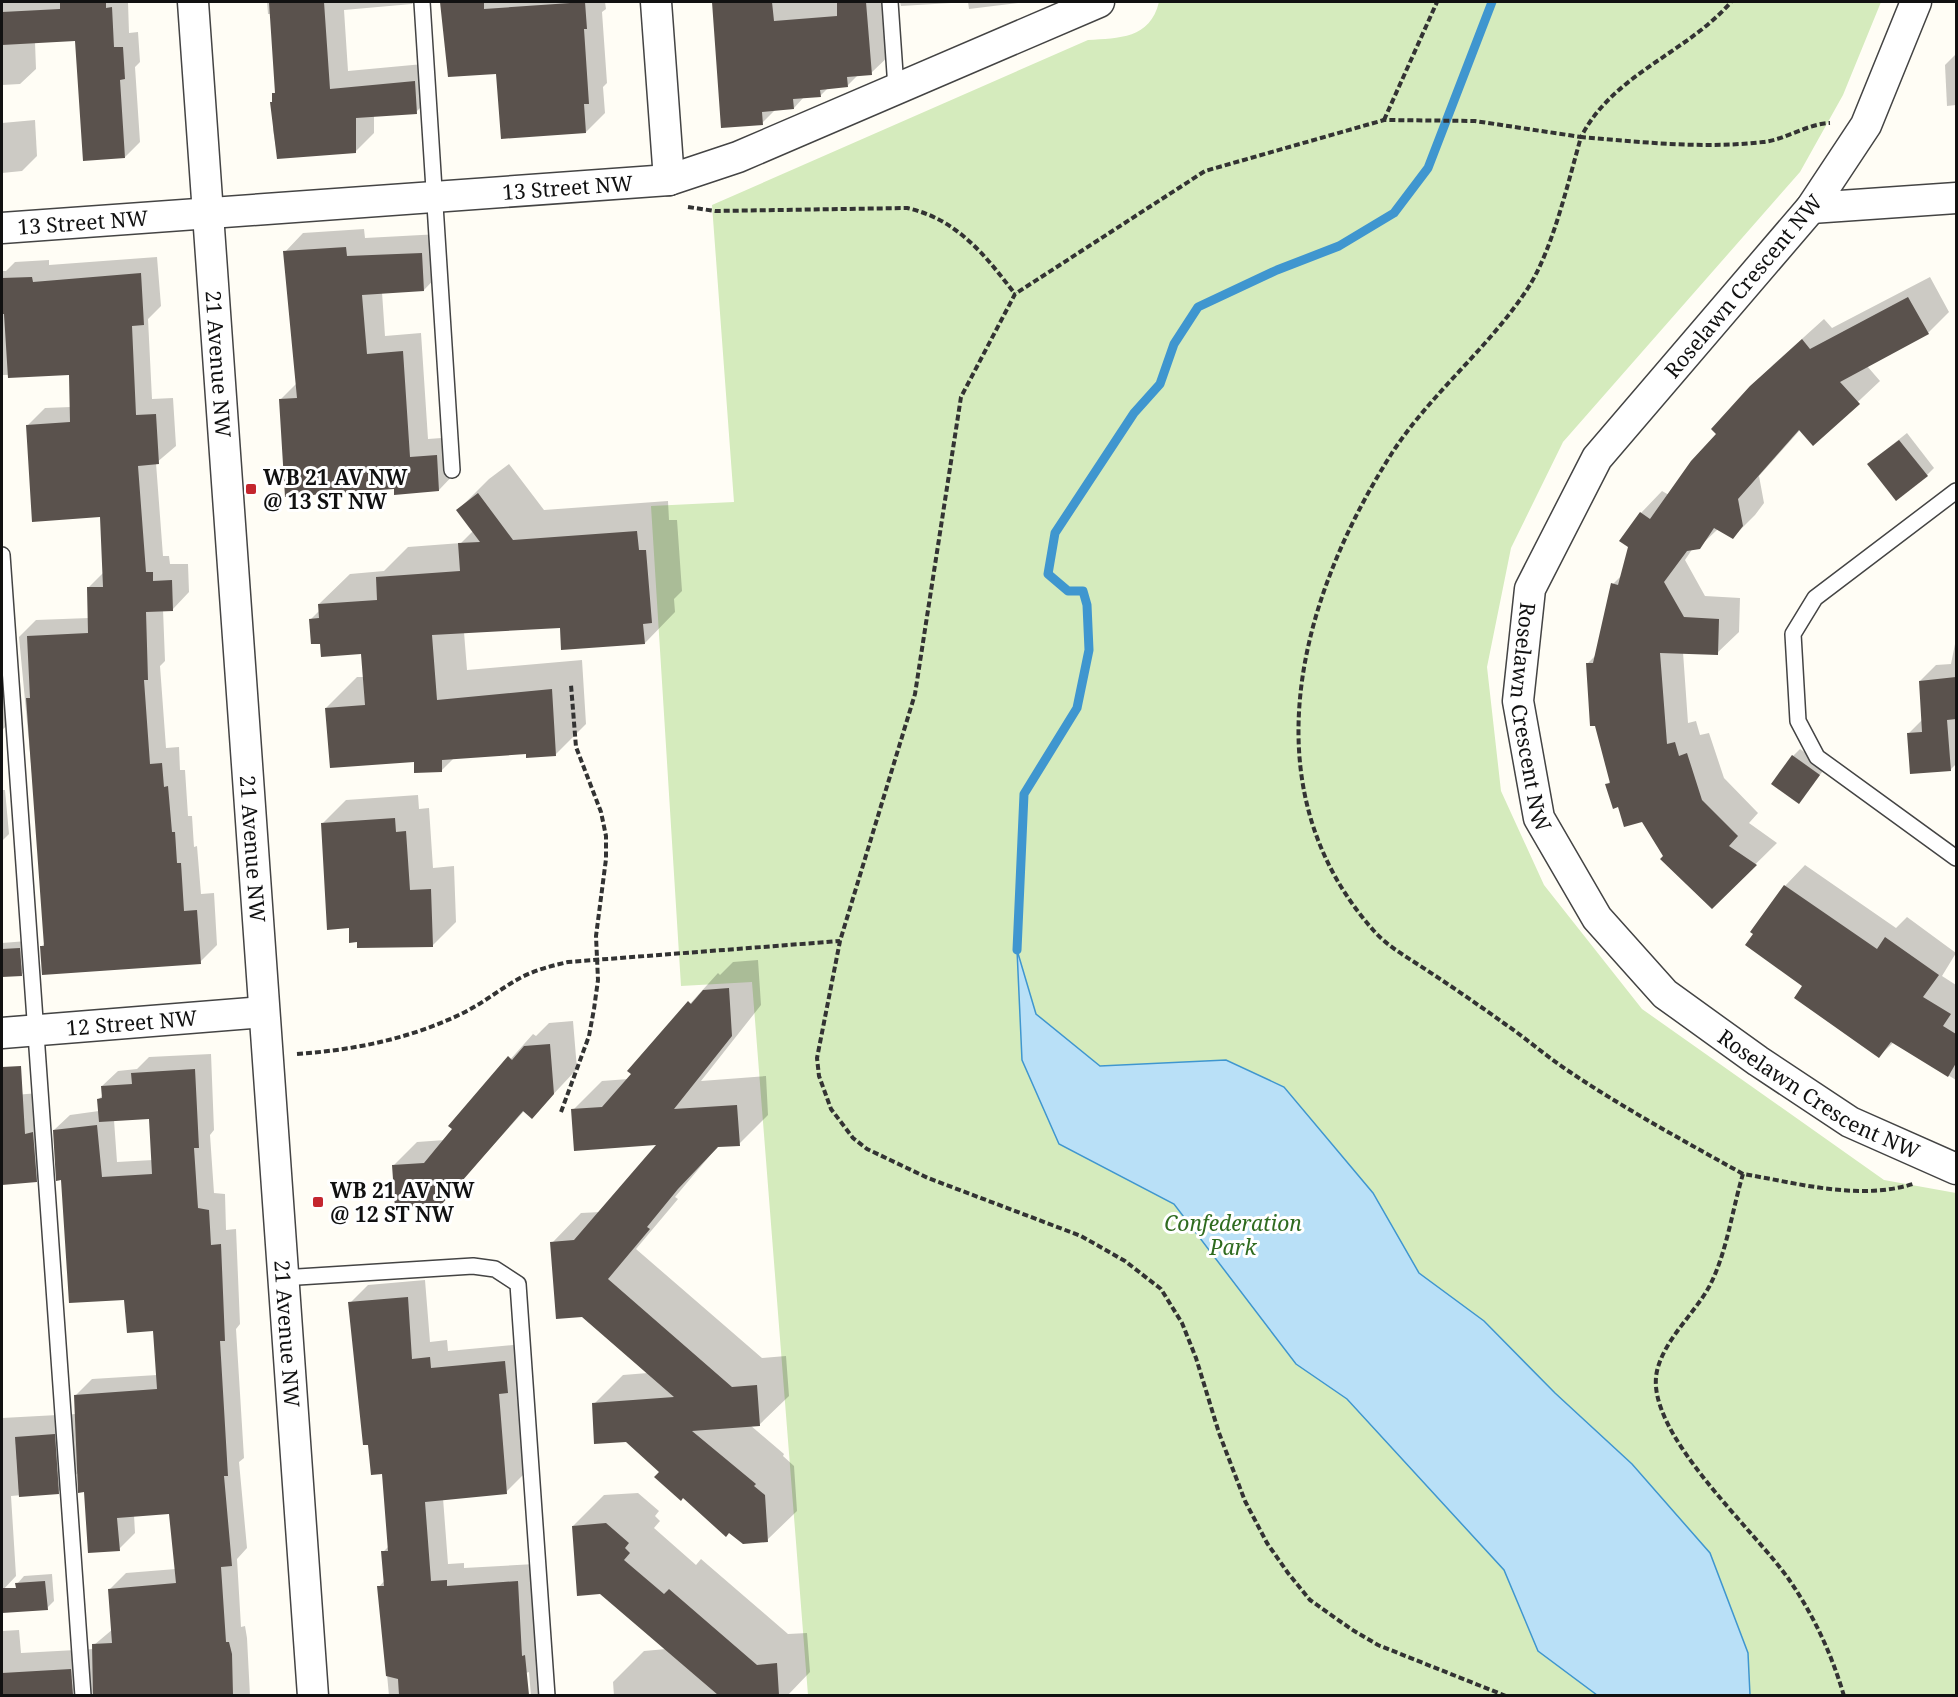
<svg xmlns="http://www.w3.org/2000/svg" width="1958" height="1697" viewBox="0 0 1958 1697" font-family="'Noto Serif',serif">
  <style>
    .green { fill: #d5ebbd }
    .water { fill: #b9e0f7; stroke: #3f96cf; stroke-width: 1.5 }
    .shadow { fill: #0003; fill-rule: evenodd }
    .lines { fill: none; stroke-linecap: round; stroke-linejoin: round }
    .stream { stroke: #3f96cf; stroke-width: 9 }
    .building { fill: #5a524d }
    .lane-casing { stroke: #444; stroke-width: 18 }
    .street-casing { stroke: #444; stroke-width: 33 }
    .path { stroke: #333; stroke-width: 4; stroke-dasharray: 6 3; stroke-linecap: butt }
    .lane { stroke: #fff; stroke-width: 15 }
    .street { stroke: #fff; stroke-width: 30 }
    .poi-dot { fill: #c4262e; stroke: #fff; stroke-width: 2 }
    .labels { text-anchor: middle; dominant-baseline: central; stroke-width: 6; stroke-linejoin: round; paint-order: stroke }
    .street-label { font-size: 21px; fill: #111; stroke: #fff }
    .poi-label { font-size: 21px; font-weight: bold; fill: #111; stroke: #fff; text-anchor: start }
    .park-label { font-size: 21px; font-style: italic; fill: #2f6b1f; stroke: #fff }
  </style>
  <rect width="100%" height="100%" fill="#fffdf5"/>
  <!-- green -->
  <path class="green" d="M1159,2H1881L1843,95L1800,172L1563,442L1511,548L1487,667L1501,791L1544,885L1642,1009L1884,1180L1956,1193V1695H808L752,982L681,986L651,506L734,502L712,205L1088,40C1119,38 1150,39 1159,2Z"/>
  <!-- water -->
  <polygon class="water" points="1017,950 1036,1014 1100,1066 1226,1060 1284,1087 1373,1193 1419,1273 1484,1321 1555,1393 1632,1464 1710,1553 1748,1653 1750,1695 1597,1695 1538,1651 1504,1570 1347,1399 1296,1364 1174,1204 1059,1144 1022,1060"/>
  <!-- shadow -->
  <g class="shadow">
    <polygon points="2,2 128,2 129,33 138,32 140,62 135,67 140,142 125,157 76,40 35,42 36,69 20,84 2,85"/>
    <polygon points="267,2 414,2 412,4 344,10 348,71 434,63 435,93 416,112 374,115 374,133 355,152 278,158 273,130 273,94 277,91 271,14 268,14"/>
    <polygon points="433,2 605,2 606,9 602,12 607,83 603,87 605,113 586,132 497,72 442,2"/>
    <polygon points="713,2 888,2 892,53 871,73 859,74 847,86 829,87 820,96 804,97 794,108 776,109 762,123 723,126"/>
    <polygon points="900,2 1027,2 969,9 968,2 901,6"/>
    <polygon points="1956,54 1956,105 1947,106 1945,65"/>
    <polygon points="35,120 37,156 22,171 2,173 2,123"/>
    <polygon points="364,229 365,238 440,234 442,271 424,290 382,292 385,336 421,333 428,439 455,437 457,471 439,490 395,487 280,400 297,383 285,252 303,233"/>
    <polygon points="157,257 161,306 148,319 152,399 173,398 176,446 156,463 163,556 169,556 170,564 188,564 189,592 173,609 163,609 165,661 160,666 166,748 179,747 180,770 185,770 188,816 192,816 194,847 197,846 201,894 214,893 217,945 200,962 41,947 45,943 38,837 19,637 36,620 89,618 88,588 104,572 102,516 28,425 45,408 71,407 70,374 2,375 2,271 6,271 15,262 49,260 49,265"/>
    <polygon points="1930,277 1949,312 1928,333 1867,366 1880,381 1813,444 1800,430 1759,476 1764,503 1755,515 1733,537 1718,529 1699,547 1693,548 1685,560 1705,596 1740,598 1739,632 1717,653 1683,652 1688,723 1696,721 1700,735 1709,733 1724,778 1758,813 1749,823 1777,843 1712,907 1665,856 1643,820 1619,805 1607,785 1611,780 1596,724 1587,664 1596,655 1613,584 1623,574 1641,513 1662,491 1669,495 1718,434 1751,387 1774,364 1824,319 1832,328"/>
    <polygon points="1907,433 1934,468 1927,475 1877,457"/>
    <polygon points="509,464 544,510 668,501 669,520 677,520 682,591 674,599 675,612 645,643 561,626 464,632 467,670 582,660 586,724 556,754 527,753 454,758 442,770 415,760 326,708 357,677 364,677 362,653 322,642 310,620 320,610 319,604 350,574 384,571 408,547 461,543 473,531 458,510 489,479"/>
    <polygon points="15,622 21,713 2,730 2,623"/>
    <polygon points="1956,639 1956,764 1950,770 1909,733 1923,719 1920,681 1936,665 1951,664"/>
    <polygon points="1800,749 1826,767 1799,802 1793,756"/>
    <polygon points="2,790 5,790 9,834 2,841"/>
    <polygon points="418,795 419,809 429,808 433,868 454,866 456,922 432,946 358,941 323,823 346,800"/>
    <polygon points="1805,865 1896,928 1907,917 1956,953 1942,976 1956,985 1956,1080 1894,1042 1879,1056 1804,986 1785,886"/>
    <polygon points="27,941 29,967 21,975 2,976 2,943"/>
    <polygon points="758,960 761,1005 701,1081 766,1076 768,1115 739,1144 718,1146 675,1197 678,1199 636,1249 762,1358 786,1356 789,1396 759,1425 750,1425 784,1454 783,1456 794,1466 797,1511 767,1540 594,1404 623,1375 648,1373 552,1243 581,1213 601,1212 659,1144 573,1110 602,1081 628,1079 633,1074 629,1071 718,973 720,975 733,962"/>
    <polygon points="573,1021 577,1069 532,1117 524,1111 441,1203 394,1165 417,1142 445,1140 454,1129 451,1126 533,1034 536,1036 549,1023"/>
    <path d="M211,1054L214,1130L210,1135L214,1193L225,1194L226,1230L236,1229L240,1324L236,1329L244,1458L239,1462L247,1548L237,1559L241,1627L245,1626L247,1638L250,1696H94V1692L91,1696H2V1631L19,1630L21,1653L94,1649V1645L113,1629L110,1589L126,1573L176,1569L170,1513L134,1515L135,1533L119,1549L86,1491L79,1472L58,1492L11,1496L16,1576L2,1591V1418L76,1414V1395L92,1379L157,1375L154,1330L126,1298L63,1179L54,1130L70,1115L99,1111V1099L103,1095L102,1086L118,1071L137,1069L149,1057ZM150,1117L153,1160L117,1162L114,1120Z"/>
    <polygon points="39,1093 52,1165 36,1181 2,1184 2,1096"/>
    <polygon points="425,1280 430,1342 447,1340 448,1351 523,1344 525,1374 516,1382 524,1474 506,1492 443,1498 448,1564 464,1563 464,1568 535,1564 548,1696 531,1696 529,1672 526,1673 528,1696 389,1696 379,1587 385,1580 383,1552 389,1546 384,1472 350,1303 368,1285"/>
    <polygon points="638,1493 659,1511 655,1516 660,1521 654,1528 696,1565 701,1559 788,1634 807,1633 810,1672 787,1696 614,1696 613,1682 644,1651 666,1649 573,1526 604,1495"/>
    <polygon points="52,1574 54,1601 47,1608 17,1584 24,1576"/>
  </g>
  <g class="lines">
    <!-- stream -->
    <polyline class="stream" points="1017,950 1024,794 1077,708 1089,650 1087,605 1083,591 1068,591 1048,574 1055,533 1134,413 1160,384 1174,344 1198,307 1277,270 1339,246 1394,213 1428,168 1492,2"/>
  </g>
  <!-- building -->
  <g class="building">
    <polygon points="60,2 106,2 106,8 112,7 114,47 123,47 125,79 120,80 125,158 83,161 75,41 2,45 2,12 60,9"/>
    <polygon points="269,2 324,2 330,89 415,81 417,114 356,118 356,153 277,159 270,102 272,102 272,93 275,93"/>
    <polygon points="440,2 484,2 484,9 585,2 587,29 584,29 589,104 584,104 586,133 501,139 496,74 448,77"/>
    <polygon points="712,2 772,2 774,21 837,16 837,3 866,2 872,75 847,77 848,87 820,90 821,97 793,99 794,109 762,112 763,125 721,128"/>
    <polygon points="346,247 347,256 422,253 424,291 362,295 367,354 403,351 410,457 437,455 439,491 394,495 394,489 285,497 279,399 297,398 283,251"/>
    <polygon points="141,273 144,325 132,326 136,415 156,414 159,464 138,466 146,572 153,572 153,581 172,580 173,611 146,612 148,680 144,680 150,764 162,763 164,787 168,786 172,832 175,832 177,863 181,863 184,911 197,910 201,964 42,975 40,946 44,946 26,698 30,698 27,636 88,633 87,587 103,587 100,517 32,522 26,425 70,422 69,375 8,378 4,314 2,314 2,278 32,277 33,282"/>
    <polygon points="1908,297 1929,334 1840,382 1860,404 1813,446 1799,430 1738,499 1743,526 1733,539 1714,528 1700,549 1687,551 1664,582 1684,617 1719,619 1718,655 1660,653 1667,744 1675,742 1679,756 1687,753 1702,800 1738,836 1729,846 1757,865 1712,909 1660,859 1663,856 1642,822 1624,827 1618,807 1613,809 1605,784 1610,783 1595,726 1590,726 1586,663 1593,663 1611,583 1618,585 1628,547 1619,541 1640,512 1650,519 1691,461 1716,434 1711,429 1750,386 1802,339 1810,349"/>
    <polygon points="1899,440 1928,476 1896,501 1867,464"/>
    <polygon points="478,493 513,540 637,531 639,550 646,550 652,623 643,624 645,644 561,650 560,628 432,635 437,700 552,689 556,756 526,758 526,754 442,760 442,772 414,773 414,762 330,768 325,708 365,705 361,654 321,657 320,644 311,644 309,619 319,618 318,604 377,600 376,577 460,571 458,543 480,542 456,510"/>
    <polygon points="1956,677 1956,719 1947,720 1951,771 1910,774 1907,733 1922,732 1919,681"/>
    <polygon points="1792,755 1820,775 1799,804 1771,784"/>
    <polygon points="395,818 396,832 406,831 410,890 431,889 433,947 357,948 357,942 349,943 349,928 327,930 321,823"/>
    <polygon points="1784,885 1877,949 1885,937 1939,975 1923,997 1951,1014 1943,1026 1956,1034 1956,1063 1948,1077 1891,1042 1879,1058 1794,998 1802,986 1745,945 1753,934 1750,932"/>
    <polygon points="20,948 22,976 2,977 2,949"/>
    <polygon points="729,988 732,1036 674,1109 737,1105 740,1146 718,1147 678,1189 647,1227 650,1229 608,1279 732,1387 757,1385 760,1426 692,1431 756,1484 754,1486 765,1495 768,1542 743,1544 729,1533 726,1537 683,1498 681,1501 654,1477 659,1472 626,1442 594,1444 592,1403 674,1397 582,1317 556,1319 550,1242 574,1240 656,1145 574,1151 571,1109 602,1107 631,1074 627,1071 688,1001 691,1004 703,990"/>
    <polygon points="550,1044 554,1094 532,1119 523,1111 442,1204 395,1208 392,1165 424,1163 452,1129 448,1126 508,1056 512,1060 524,1046"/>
    <polygon points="21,1066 25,1134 33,1132 37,1182 2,1185 2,1067"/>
    <polygon points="195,1069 199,1148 194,1148 198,1208 209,1210 211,1245 221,1244 225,1341 220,1341 228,1476 224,1476 232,1566 221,1567 226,1642 229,1642 232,1654 233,1695 93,1695 92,1644 112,1643 108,1589 176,1583 169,1514 117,1518 120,1551 88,1553 84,1492 78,1493 74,1395 157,1389 153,1331 127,1333 124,1300 69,1303 61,1180 56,1181 53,1130 97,1125 102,1177 152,1174 149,1119 99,1122 97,1099 102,1098 101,1086 132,1084 131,1073"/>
    <polygon points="408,1297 412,1359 430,1357 431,1368 505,1361 508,1393 499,1394 507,1494 425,1502 431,1581 447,1580 447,1586 518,1581 522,1656 525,1655 529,1695 399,1695 398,1679 386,1676 377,1586 384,1586 381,1551 388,1551 382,1474 371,1475 368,1445 363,1445 348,1302"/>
    <polygon points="55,1434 59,1494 19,1497 15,1437"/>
    <polygon points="606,1523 629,1543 625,1548 630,1553 624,1560 664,1594 669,1589 757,1665 777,1663 779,1695 718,1695 600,1594 577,1596 572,1526"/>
    <polygon points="45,1581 48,1610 2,1613 2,1588 16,1588 15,1583"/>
    <polygon points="71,1669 73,1695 2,1695 2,1673"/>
  </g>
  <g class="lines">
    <defs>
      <g id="lane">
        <polyline points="422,2 452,470"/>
        <polyline points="890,2 896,88"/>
        <polyline points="1956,491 1815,598 1793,634 1798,721 1817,757 1956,858"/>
        <polyline points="2,555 83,1696"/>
        <polyline points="282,1278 473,1266 495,1269 518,1284 547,1696"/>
      </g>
      <g id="street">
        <path id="s1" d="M193,2L313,1696"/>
        <polyline points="656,2 669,180"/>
        <path id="s2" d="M1916,2L1866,125L1811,208L1597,458L1530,589L1518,701L1539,818L1597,918L1665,994L1758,1061L1850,1122L1956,1169"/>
        <polyline points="1811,208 1956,198"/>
        <path id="s3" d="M2,228L669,180L738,157L1099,2"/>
        <path id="s4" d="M2,1033L264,1012"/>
      </g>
    </defs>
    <!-- lane casing -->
    <use href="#lane" class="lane-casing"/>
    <!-- street casing -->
    <use href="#street" class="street-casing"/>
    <!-- path -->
    <g class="path">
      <polyline points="1384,120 1437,2"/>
      <path d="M688,207L715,211L907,208C957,219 985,255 1015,294"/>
      <path d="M297,1054C354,1050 409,1039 461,1014C482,1004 500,989 520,978C535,970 551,966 568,962L840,941"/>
      <polyline points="561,1112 589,1036 594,1009 598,980 596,936 606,859 606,836 601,812 576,747 571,685"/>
      <path d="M1743,1174C1684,1141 1625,1109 1570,1072C1547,1057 1527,1039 1505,1024C1480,1006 1454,988 1428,971C1409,958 1389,948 1374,931C1247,788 1299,599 1392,453C1431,393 1489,348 1528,288C1553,249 1568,182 1581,137C1641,142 1702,149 1763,142C1785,140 1806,124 1830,123"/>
      <path d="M1506,1696L1378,1645L1351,1629L1310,1600L1288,1573L1267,1543L1245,1501L1219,1433L1196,1358L1182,1323L1161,1289L1125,1261L1081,1236L928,1178L867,1149L853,1138L831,1109L819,1076L817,1058L840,941L915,694L961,397L1015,294L1205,171L1384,120L1475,121L1581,137C1613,74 1687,53 1731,2"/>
      <path d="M1844,1696C1832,1655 1814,1616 1790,1581C1756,1531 1643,1432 1657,1371C1664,1340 1694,1314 1709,1287C1727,1253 1732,1210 1743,1174C1798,1183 1858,1201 1913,1184"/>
    </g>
    <!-- lane -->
    <use href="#lane" class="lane"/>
    <!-- street -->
    <use href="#street" class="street"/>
  </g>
  <!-- markers -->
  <g class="poi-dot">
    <rect x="245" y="483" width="12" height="12" rx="3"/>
    <rect x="312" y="1196" width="12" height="12" rx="3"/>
  </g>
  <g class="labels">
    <!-- street labels -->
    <g class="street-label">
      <text stroke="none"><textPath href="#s3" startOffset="567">13 Street NW</textPath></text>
      <text stroke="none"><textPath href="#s3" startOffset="81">13 Street NW</textPath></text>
      <text transform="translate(1743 286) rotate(-50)">Roselawn Crescent NW</text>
      <text stroke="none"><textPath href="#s1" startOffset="363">21 Avenue NW</textPath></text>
      <text stroke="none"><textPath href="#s2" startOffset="838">Roselawn Crescent NW</textPath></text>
      <text stroke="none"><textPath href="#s1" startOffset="849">21 Avenue NW</textPath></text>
      <text stroke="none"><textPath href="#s4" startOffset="130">12 Street NW</textPath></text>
      <text stroke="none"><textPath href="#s2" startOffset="1342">Roselawn Crescent NW</textPath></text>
      <text stroke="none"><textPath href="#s1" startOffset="1335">21 Avenue NW</textPath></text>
    </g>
    <!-- poi labels -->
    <g class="poi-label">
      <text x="263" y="477">WB 21 AV NW<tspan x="263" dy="24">@ 13 ST NW</tspan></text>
      <text x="330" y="1190">WB 21 AV NW<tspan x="330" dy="24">@ 12 ST NW</tspan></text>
    </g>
    <!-- park labels -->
    <g class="park-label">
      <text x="1233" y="1223">Confederation<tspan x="1233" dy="24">Park</tspan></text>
    </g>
  </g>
  <!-- border -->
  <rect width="1958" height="1697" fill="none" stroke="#111111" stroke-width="6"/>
</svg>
